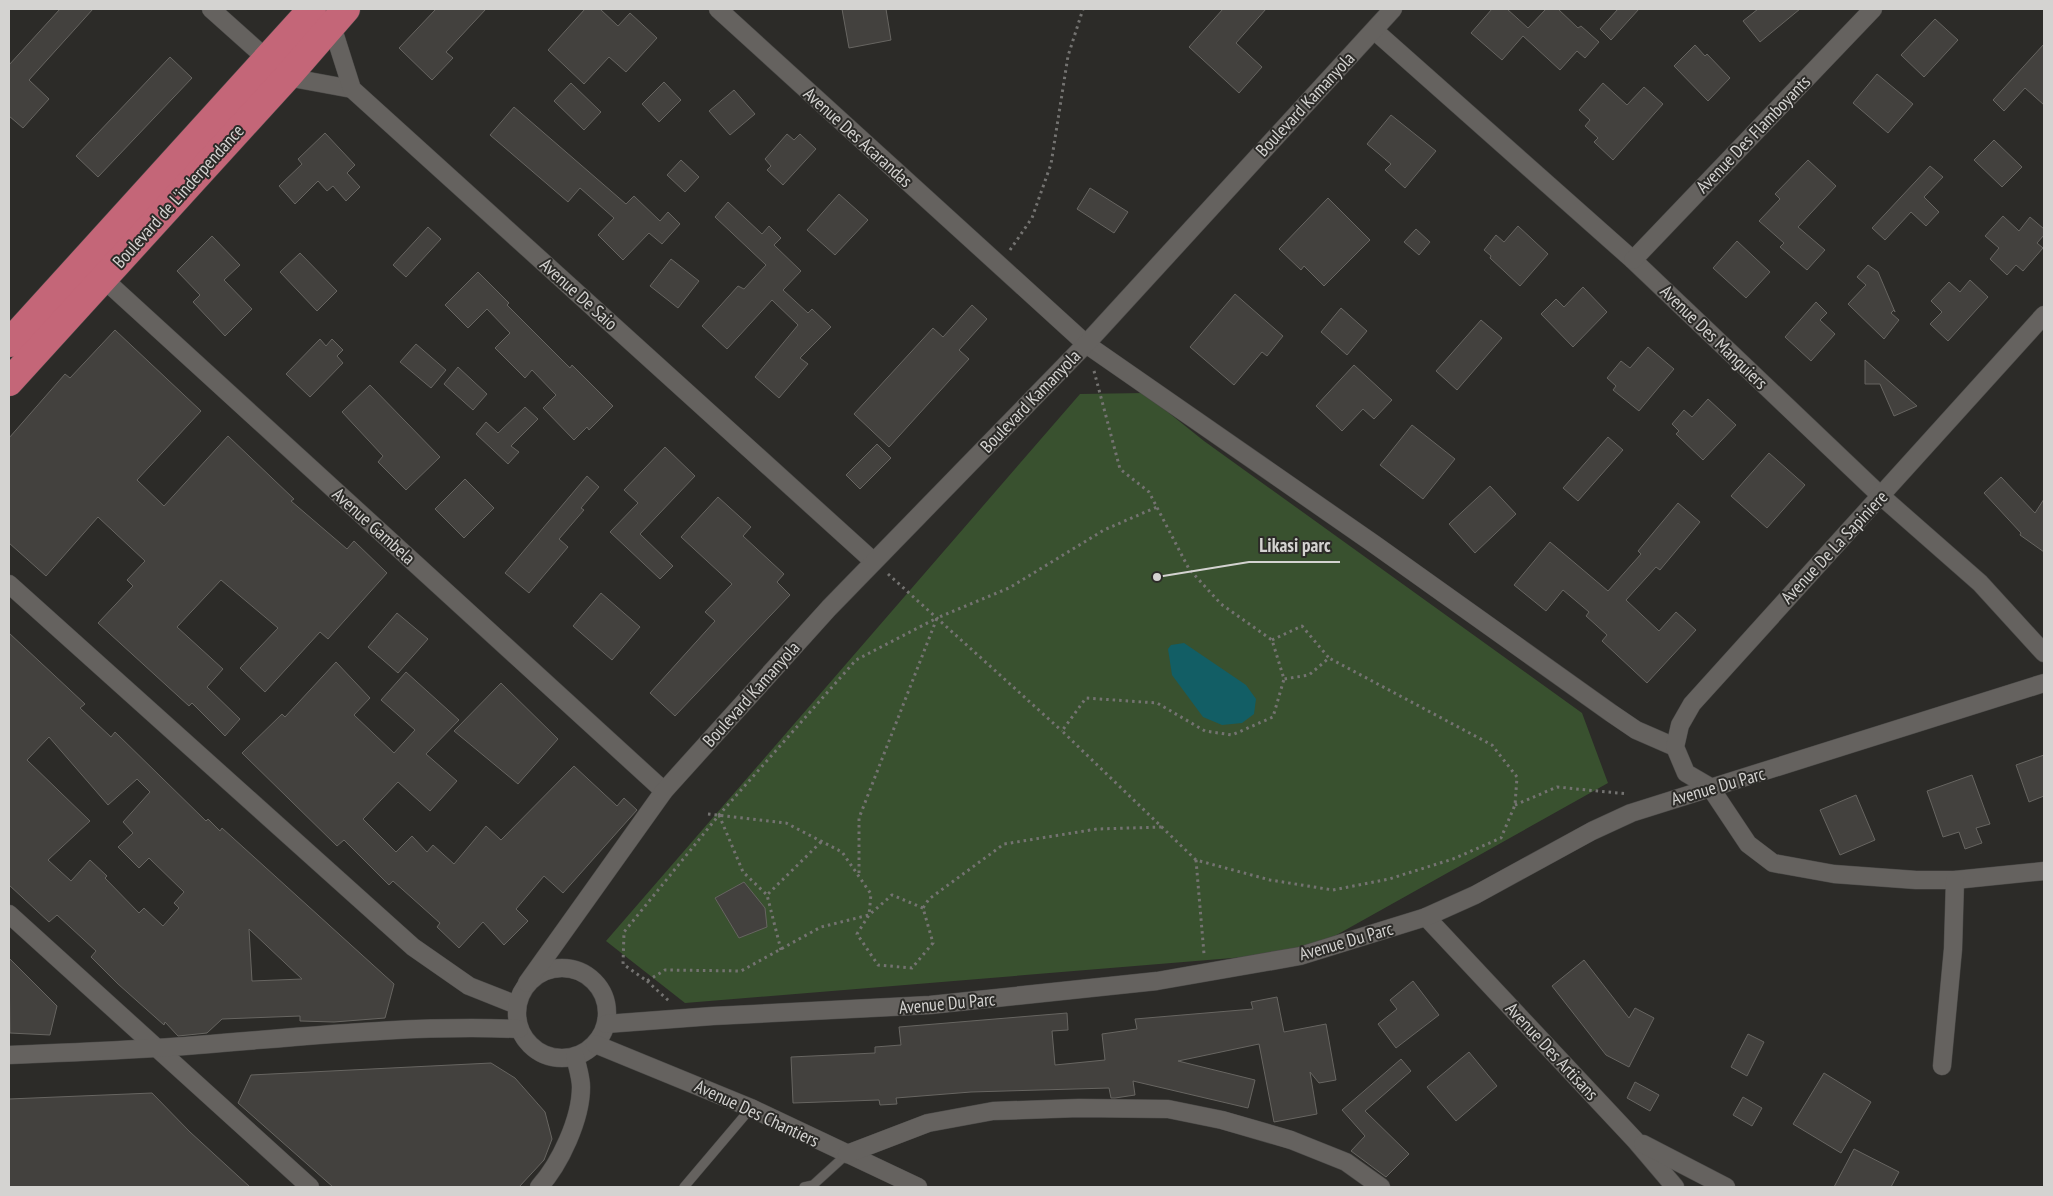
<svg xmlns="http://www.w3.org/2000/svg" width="2053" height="1196" viewBox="0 0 2053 1196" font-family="'PT Sans Narrow',sans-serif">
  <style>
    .green { fill: #39512f }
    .water { fill: #125e65 }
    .building { fill: #43413e; stroke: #676561; fill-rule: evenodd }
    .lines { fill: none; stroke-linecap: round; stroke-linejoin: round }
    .lane-casing { stroke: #4a4947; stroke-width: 10 }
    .street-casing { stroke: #4a4947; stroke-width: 19 }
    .highway-casing { stroke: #4a4947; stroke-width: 29 }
    .path { stroke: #747371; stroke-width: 3; stroke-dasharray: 2.5 4; stroke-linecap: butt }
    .lane { stroke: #65625f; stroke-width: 9 }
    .street { stroke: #65625f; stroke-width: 18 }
    .highway { stroke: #c46678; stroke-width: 28 }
    .labels { text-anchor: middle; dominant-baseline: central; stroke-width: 4; stroke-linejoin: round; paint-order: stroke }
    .street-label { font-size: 18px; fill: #d4d3d1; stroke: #2c2b28 }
    .leader { fill: none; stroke: #d4d3d1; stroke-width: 2 }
    .callout-dot { fill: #d4d3d1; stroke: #2c2b28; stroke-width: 2 }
    .callout-label { font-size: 19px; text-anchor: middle; font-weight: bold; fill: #d4d3d1; stroke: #2c2b28; stroke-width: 4; stroke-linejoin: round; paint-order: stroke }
  </style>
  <rect width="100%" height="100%" fill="#2c2b28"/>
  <!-- green -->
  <polygon class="green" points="1144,393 1204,441 1582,713 1608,783 1306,952 685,1003 606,941 1080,394"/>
  <!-- water -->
  <polygon class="water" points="1184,643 1246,685 1256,699 1254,714 1242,723 1222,725 1203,717 1172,675 1168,649 1171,645"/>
  <!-- building -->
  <g class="building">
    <polygon points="60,9 93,9 29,80 49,99 23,128 9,116 9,65"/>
    <polygon points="436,9 486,9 446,52 453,58 432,80 399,48"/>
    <polygon points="585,9 600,9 618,26 630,13 657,38 626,72 609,57 584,84 548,50"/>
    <polygon points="842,9 886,9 891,40 849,48"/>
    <polygon points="1223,9 1266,9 1236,43 1262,67 1239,93 1189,47"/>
    <polygon points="1492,9 1507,9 1528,28 1546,9 1558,9 1578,28 1581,26 1599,42 1585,58 1577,51 1560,70 1523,36 1502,60 1471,33"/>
    <polygon points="1618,9 1639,9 1611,40 1600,29"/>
    <polygon points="1758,9 1800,9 1760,42 1743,21"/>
    <polygon points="1935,19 1958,40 1924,77 1901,55"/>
    <polygon points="2044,44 2044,105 2025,88 2004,111 1993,100"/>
    <polygon points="1695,45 1705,56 1707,54 1730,78 1708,101 1674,66"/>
    <polygon points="170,57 192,78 98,177 76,156"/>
    <polygon points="1877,74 1913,104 1888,133 1853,103"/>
    <polygon points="664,82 681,100 659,122 642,104"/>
    <polygon points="571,83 601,112 584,130 554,101"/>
    <polygon points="1603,83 1627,105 1644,87 1663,104 1613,160 1594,142 1598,138 1585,126 1590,120 1579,110"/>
    <polygon points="734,90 755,114 730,135 709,111"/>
    <polygon points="514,107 626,204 634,196 660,221 668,212 680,224 662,244 649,233 623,260 598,235 614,218 580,188 568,202 490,135"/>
    <polygon points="1391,115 1436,151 1405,188 1385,170 1391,164 1367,144"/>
    <polygon points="325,133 355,165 347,173 360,187 346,201 333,186 327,191 318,181 295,204 279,186 302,164 298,159"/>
    <polygon points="787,134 794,140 800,134 816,149 783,185 767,170 771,166 765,159"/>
    <polygon points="1994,140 2022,167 2002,187 1974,160"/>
    <polygon points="681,160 699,177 685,192 667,175"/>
    <polygon points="1808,160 1836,186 1798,227 1825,250 1807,270 1780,247 1784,243 1759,221 1780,199 1775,194"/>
    <polygon points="1930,166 1943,177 1924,197 1939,212 1926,226 1911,212 1885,240 1872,228"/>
    <polygon points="1090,188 1128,212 1114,233 1077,209"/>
    <polygon points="839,194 868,220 835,255 807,230"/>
    <polygon points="1328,198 1370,240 1324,286 1304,266 1301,270 1279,249"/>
    <polygon points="728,202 762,234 769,226 781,238 774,245 801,271 783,290 808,313 812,309 831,327 800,358 808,364 779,398 755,377 798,325 772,300 727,349 702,326 738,286 744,289 766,265 715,217"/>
    <polygon points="2003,216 2019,231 2030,217 2044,229 2044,235 2037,243 2043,248 2023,271 2016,265 2007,275 1990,259 1999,248 1985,236"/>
    <polygon points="1518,226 1548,254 1520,286 1490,258 1491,256 1484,250 1496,235 1504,242"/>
    <polygon points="428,227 441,239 406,277 393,265"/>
    <polygon points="1416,229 1430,242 1419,255 1404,242"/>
    <polygon points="212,236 240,265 224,280 252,309 225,336 193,302 200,295 177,271"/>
    <polygon points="1737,241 1770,272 1746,298 1713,268"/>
    <polygon points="300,253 337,291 317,311 280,272"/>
    <polygon points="671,259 699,281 678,308 650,286"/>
    <polygon points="1868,265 1878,272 1895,312 1894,310 1891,313 1899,320 1884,339 1848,304 1866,285 1857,277"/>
    <polygon points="478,272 509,303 507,305 570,368 572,365 613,406 589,430 587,427 574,440 543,408 556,395 532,370 525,378 495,348 510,333 487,309 468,328 445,305"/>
    <polygon points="1970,280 1988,297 1948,341 1930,324 1942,312 1931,301 1949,282 1960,292"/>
    <polygon points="1583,287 1607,312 1573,347 1541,314 1556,299 1564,307"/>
    <polygon points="1235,294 1283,336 1267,356 1262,352 1234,385 1190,347"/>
    <polygon points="1816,302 1827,313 1820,320 1835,334 1811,361 1785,337"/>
    <polygon points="972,305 987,319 959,350 969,359 889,447 854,414 933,328 943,337"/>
    <polygon points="1341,308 1367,331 1347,355 1321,332"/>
    <polygon points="1481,320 1502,338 1457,390 1436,371"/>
    <polygon points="115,330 201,411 137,480 164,506 228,436 294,499 291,501 347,549 354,541 387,573 328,639 320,632 265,692 240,668 278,628 221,580 177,627 223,669 207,687 240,719 225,736 192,703 189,706 98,623 133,586 127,580 145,561 98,517 46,576 9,543 9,438 65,374 70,378"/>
    <polygon points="320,339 326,346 332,339 343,350 337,356 343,363 310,397 286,374"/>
    <polygon points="416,344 446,370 431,388 400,362"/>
    <polygon points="1648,347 1674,369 1639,411 1613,390 1616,386 1607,378 1621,361 1630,368"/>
    <polygon points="1865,360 1892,384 1917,406 1894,416 1880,384 1865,384"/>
    <polygon points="1354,365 1392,400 1374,419 1363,409 1342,431 1316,406"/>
    <polygon points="458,367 487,394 473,410 444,384"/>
    <polygon points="370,385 440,457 406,490 378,462 383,456 342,412"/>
    <polygon points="1708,399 1736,425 1703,460 1676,434 1679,431 1672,424 1684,410 1692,417"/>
    <polygon points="525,407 538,419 511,446 519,452 508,464 476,434 486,422 498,433"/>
    <polygon points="1412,425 1455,459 1423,499 1380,465"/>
    <polygon points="1608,437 1623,450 1578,501 1563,488"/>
    <polygon points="877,444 891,458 860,489 846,475"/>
    <polygon points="665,447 695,476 640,534 673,566 660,579 610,532 638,503 624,490"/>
    <polygon points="1769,453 1805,485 1767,528 1731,496"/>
    <polygon points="587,476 599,487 581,508 584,510 559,539 568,547 529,593 505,573"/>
    <polygon points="2001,477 2035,513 2044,499 2044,552 2020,535 2021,533 1984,493"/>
    <polygon points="465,479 494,508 464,538 435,509"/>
    <polygon points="1490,486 1516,514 1475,553 1449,524"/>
    <polygon points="718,497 751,527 743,536 784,574 777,582 790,595 675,716 650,693 715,621 705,612 732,584 681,537"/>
    <polygon points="1678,503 1700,522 1660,570 1656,567 1626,600 1659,631 1676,612 1696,630 1647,683 1602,641 1607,635 1586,616 1589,612 1563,590 1546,611 1514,585 1550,542 1608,591 1641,554 1638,551"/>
    <polygon points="601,593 640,627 612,660 573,626"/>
    <polygon points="397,613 428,639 398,673 368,647"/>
    <path d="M9,633L85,704L80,708L111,737L115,732L206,821L208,819L220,831L222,828L394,984L385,1018L334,1022L300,1021V1016L222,1019L207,1033L178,1036L165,1022L164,1025L118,984L91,957L96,951L57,915L49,922L9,885ZM49,737L108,805L137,779L150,792L123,822L133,833L118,847L139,868L149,858L184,892L174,903L179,908L163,926L144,908L139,913L105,878L107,876L90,860L71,881L48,860L90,821L27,760ZM249,929L302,979L252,981Z"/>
    <polygon points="336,662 370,698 354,715 394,753 415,730 381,700 406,672 459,720 426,754 457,781 430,811 398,782 363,819 396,852 412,836 427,852 433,845 454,864 486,826 501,840 574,766 617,806 624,798 637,810 563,893 544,876 516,909 528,921 504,945 483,922 459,948 437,927 440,923 393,881 389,885 344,840 337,846 242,753 282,714 285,717"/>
    <polygon points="501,683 558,739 518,784 454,731"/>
    <polygon points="2044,755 2044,796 2029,802 2016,765"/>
    <polygon points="1972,775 1990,824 1976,828 1982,843 1965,849 1959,832 1943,837 1927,791"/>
    <polygon points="1856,795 1875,840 1840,855 1820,810"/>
    <polygon points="744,882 765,908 767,927 739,938 715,898"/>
    <polygon points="9,958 57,1006 50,1035 10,1033"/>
    <polygon points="1584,960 1629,1018 1635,1008 1654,1018 1629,1067 1606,1055 1552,986"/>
    <polygon points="1413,981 1439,1015 1396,1048 1378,1024 1397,1009 1390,1000"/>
    <polygon points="1277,997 1284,1032 1326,1024 1336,1080 1319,1083 1310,1072 1317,1114 1274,1122 1259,1044 1178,1061 1255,1080 1248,1108 1133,1081 1135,1095 1115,1098 1111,1098 1109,1088 971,1092 896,1098 897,1104 880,1105 879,1100 793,1103 791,1057 875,1053 875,1047 901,1045 899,1027 1067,1013 1068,1030 1052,1031 1055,1065 1105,1060 1102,1034 1137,1029 1135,1019 1253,1009 1251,1002"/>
    <polygon points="1748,1034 1764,1042 1747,1076 1731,1067"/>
    <polygon points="1469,1052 1497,1086 1456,1121 1427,1087"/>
    <polygon points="1401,1059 1411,1071 1365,1111 1409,1154 1386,1177 1351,1151 1365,1136 1342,1110"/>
    <polygon points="491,1063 515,1078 545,1112 552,1139 544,1160 519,1187 333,1187 238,1103 251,1075"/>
    <polygon points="1824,1073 1871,1102 1841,1153 1793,1124"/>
    <polygon points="1635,1082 1659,1095 1650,1111 1627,1098"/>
    <polygon points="152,1093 190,1132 250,1187 9,1187 9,1099"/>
    <polygon points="1743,1097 1762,1108 1752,1126 1733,1115"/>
    <polygon points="1854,1149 1899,1172 1891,1187 1834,1187"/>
  </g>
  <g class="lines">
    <defs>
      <g id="lane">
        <polyline points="684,1187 751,1108"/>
        <polyline points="804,1187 813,1185 847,1154"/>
      </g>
      <g id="street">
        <polyline points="211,9 287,77 352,89"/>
        <polyline points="718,9 1086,344 1374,544 1611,713 1636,730 1675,747"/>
        <polyline points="327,21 332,26 352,89 873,561"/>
        <polyline points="1375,31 1633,260 1881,496 1980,583 2044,653"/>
        <polyline points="1633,260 1873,9"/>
        <polyline points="96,272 664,791"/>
        <polyline points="2044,315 1692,704 1680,725 1675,747 1686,773 1710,787 1748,844 1773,863 1834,874 1916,880 1955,880 2044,871"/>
        <polyline points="9,584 413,947 469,986 517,1005"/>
        <polyline points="9,914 310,1187"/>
        <polyline points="1426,917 1635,1140 1675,1187"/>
        <circle cx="562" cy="1013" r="45"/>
        <polyline points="527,983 664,791 829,608 1086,344 1393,9"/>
        <polyline points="606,1024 713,1016 930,1005 1157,981 1300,956 1426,917 1475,895 1592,831 1631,813 2044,683"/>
        <polyline points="595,1044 751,1108 918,1187"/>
        <path d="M9,1055C58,1053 107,1051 156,1048C277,1040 397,1024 519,1029"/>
        <polyline points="1942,1066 1953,949 1955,880"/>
        <polyline points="1643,1144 1726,1187"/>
        <polyline points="847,1154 928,1123 993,1111 1079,1108 1168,1109 1222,1120 1291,1140 1346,1162 1381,1187"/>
        <path d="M539,1187C560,1164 581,1119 581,1087C581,1077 577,1066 575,1056"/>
      </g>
      <g id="highway">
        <polyline points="9,343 312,9"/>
        <polyline points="9,382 287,77 346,9"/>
      </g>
    </defs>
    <!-- lane casing -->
    <use href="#lane" class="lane-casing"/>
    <!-- street casing -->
    <use href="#street" class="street-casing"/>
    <!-- highway casing -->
    <use href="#highway" class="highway-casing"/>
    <!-- path -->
    <g class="path">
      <polyline points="1010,250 1032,218 1051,164 1068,56 1083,9"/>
      <polyline points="1094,371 1120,469 1149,492 1189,569 1221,604 1272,640 1284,679 1273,717 1232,735 1205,731 1157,703 1086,698 1062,731 1196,860 1270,880 1333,890 1389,879 1453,859 1501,838 1515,805 1517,777 1492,745 1329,658"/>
      <polyline points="888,574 1062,731"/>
      <polyline points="1272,640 1302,626 1329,658 1309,675 1284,679"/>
      <polyline points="1515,805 1557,787 1628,794"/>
      <polyline points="708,814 786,823 842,852 871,894 869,915 857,934 878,965 912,968 933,943 923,908 929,899 1004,844 1097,829 1163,827"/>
      <polyline points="719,815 743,872 767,895"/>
      <polyline points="1196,860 1204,954"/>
      <polyline points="859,873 859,818 937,618 1009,588 1104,530 1157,507"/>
      <polyline points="923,908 892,895 869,915 821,927 741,971 665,970 647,981 623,964 624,932 719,815 856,660 937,618"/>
      <polyline points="781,950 767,895 822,841"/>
      <polyline points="647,981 669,1001"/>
    </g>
    <!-- lane -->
    <use href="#lane" class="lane"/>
    <!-- street -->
    <use href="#street" class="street"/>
    <!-- highway -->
    <use href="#highway" class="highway"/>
  </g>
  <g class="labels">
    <!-- street labels -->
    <g class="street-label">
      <text transform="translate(1305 104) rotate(-47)">Boulevard Kamanyola</text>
      <text transform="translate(1753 134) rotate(-46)">Avenue Des Flamboyants</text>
      <text transform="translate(858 137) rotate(42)">Avenue Des Acarandas</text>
      <text transform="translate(178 196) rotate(-48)">Boulevard de L'inderpendance</text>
      <text transform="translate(579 294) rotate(42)">Avenue De Saio</text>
      <text transform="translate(1714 337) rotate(44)">Avenue Des Manguiers</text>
      <text transform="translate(1030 401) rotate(-46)">Boulevard Kamanyola</text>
      <text transform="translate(374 526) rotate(42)">Avenue Gambela</text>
      <text transform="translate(1834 547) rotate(-47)">Avenue De La Sapiniere</text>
      <text transform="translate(751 694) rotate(-48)">Boulevard Kamanyola</text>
      <text transform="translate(1718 786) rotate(-16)">Avenue Du Parc</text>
      <text transform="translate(1346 941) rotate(-16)">Avenue Du Parc</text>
      <text transform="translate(947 1003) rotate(-5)">Avenue Du Parc</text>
      <text transform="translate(1552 1051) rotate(47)">Avenue Des Artisans</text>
      <text transform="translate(757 1113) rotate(25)">Avenue Des Chantiers</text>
    </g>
  </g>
  <!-- callouts -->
  <path class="leader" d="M1157 577L1249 562H1340"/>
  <circle class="callout-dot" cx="1157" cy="577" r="5"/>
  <g class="callout-label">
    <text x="1295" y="552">Likasi parc</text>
  </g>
  <!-- border -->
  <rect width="2053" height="1196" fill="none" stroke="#d4d3d1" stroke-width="20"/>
</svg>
